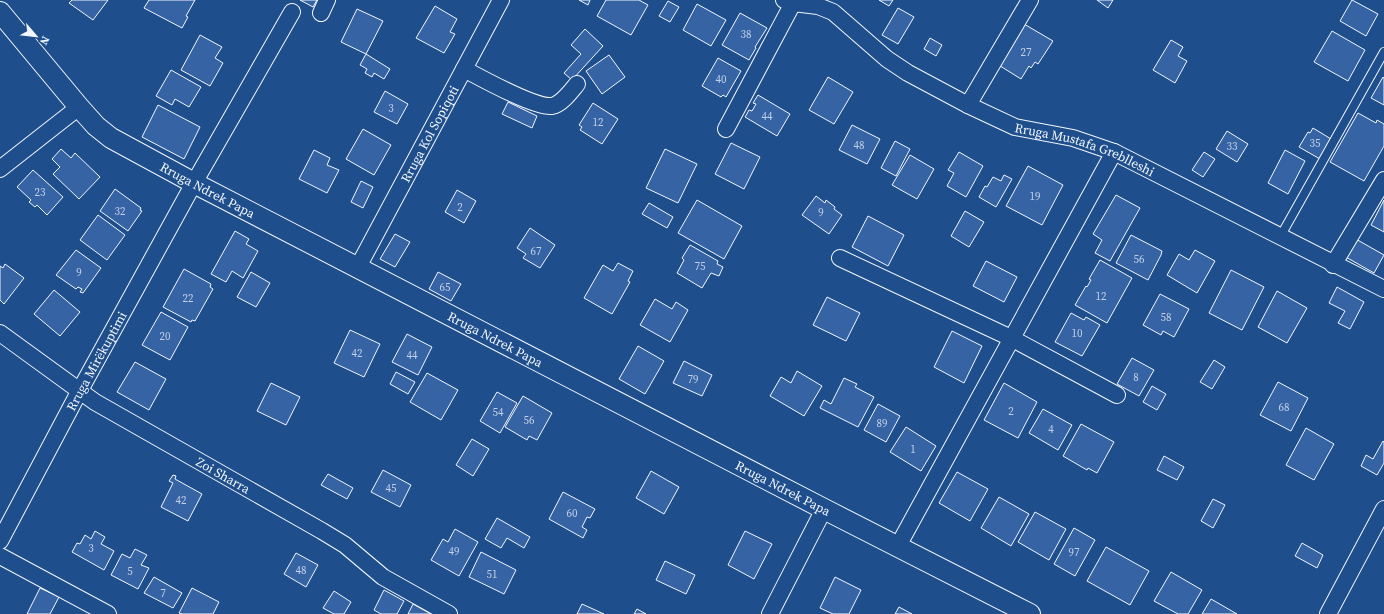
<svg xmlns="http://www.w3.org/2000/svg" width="1384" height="614" viewBox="0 0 1384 614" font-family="'Source Serif 4',serif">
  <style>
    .building { fill: #3563a3; stroke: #f2f6ff }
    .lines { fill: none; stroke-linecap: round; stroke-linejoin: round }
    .service-casing { stroke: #f2f6ff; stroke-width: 10 }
    .minor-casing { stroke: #f2f6ff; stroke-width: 18 }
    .tertiary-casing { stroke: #f2f6ff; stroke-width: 22 }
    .service { stroke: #1f4e8c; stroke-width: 8 }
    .minor { stroke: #1f4e8c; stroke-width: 16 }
    .tertiary { stroke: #1f4e8c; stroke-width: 20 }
    .labels { text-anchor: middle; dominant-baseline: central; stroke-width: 3; stroke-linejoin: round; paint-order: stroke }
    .number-label { font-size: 11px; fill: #c3d1e8 }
    .street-label { font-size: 13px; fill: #f2f6ff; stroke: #1f4e8c }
  </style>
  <rect width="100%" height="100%" fill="#1f4e8c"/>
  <!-- building -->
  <g class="building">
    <polygon points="72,0 108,0 93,20 69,3"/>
    <polygon points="149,0 195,0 186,16 188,17 182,28 144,8"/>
    <polygon points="300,0 317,0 313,7"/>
    <polygon points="579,0 590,0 588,5"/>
    <polygon points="606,0 639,0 648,5 631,35 597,16"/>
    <polygon points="879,0 893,0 889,6"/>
    <polygon points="1097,0 1113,0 1108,8"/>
    <polygon points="1352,0 1378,14 1366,36 1340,21"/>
    <polygon points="668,1 679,7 670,22 659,16"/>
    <polygon points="697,4 726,20 711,46 683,30"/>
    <polygon points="435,6 457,19 450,32 455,34 444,53 416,38"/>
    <polygon points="898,8 914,17 898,44 882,35"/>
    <polygon points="357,9 383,21 366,54 341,42"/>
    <polygon points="740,13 767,28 755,47 756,48 749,60 722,45"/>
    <polygon points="1024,24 1053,41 1038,64 1035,62 1031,68 1029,66 1021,79 997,64"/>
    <polygon points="585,29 603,46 572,80 564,73 581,54 571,45"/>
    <polygon points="1332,31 1365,50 1348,81 1314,62"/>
    <polygon points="200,35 222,47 215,58 223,63 210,86 181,70"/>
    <polygon points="930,38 942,45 936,56 924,49"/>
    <polygon points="1171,40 1183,47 1178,56 1187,61 1175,83 1153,70"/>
    <polygon points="366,54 390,69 384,79 374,73 372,77 365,73 367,69 360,65"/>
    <polygon points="609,55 625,77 602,94 586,71"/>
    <polygon points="718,58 741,71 726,97 723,95 721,97 702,86"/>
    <polygon points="171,70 201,87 189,107 175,99 172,105 156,96"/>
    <polygon points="828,77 853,92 834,124 809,110"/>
    <polygon points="1383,77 1384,78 1384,105 1371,98"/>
    <polygon points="385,91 408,104 397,124 374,112"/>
    <polygon points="758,95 790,114 777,136 745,117 749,110 752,111 756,104 753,103"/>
    <polygon points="508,102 537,116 532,128 502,114"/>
    <polygon points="593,103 618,119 602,144 580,130 582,127 579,125"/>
    <polygon points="158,105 200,127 184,159 142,137"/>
    <polygon points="1358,113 1376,123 1377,120 1384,124 1384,146 1364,181 1330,162"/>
    <polygon points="852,125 880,139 867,164 839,150"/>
    <polygon points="1313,128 1331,139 1320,159 1299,147 1308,132 1310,133"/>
    <polygon points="363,129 391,145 374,175 346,159"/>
    <polygon points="1227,131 1248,144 1237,162 1216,149"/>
    <polygon points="895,141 910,149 896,176 881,168"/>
    <polygon points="731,143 760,157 744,189 715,174"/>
    <polygon points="61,149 71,158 75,153 100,177 79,199 53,174 60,167 52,159"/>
    <polygon points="665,149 697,164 678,203 646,188"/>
    <polygon points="314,150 330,158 327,165 339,170 327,193 299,179"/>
    <polygon points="1285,150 1305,161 1288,194 1268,183"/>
    <polygon points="959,152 983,166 966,197 947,186 954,173 948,170"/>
    <polygon points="1204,152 1215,159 1203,177 1192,170"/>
    <polygon points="910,155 934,169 917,199 892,185"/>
    <polygon points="1028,166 1063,185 1042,225 1006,206"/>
    <polygon points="33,170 63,197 47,215 37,205 35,207 29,202 31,200 17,187"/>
    <polygon points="1004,175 1012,179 996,207 979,197 985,186 987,187 993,177 1001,181"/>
    <polygon points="361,181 373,187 363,208 351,202"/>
    <polygon points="115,189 141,208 140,210 142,211 128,231 100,211"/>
    <polygon points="457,190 476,201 464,223 445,212"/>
    <polygon points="1116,195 1140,208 1110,261 1095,253 1102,240 1093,234"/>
    <polygon points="816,196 825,203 826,200 835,207 834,209 842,215 829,234 802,215"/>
    <polygon points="697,200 742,226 724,259 678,233"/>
    <polygon points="1384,200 1384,232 1371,225"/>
    <polygon points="649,203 673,217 667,228 642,214"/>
    <polygon points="965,211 984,222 969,247 951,236"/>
    <polygon points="98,215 125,235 107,260 80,240"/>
    <polygon points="868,216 904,235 888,266 852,247"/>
    <polygon points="530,228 555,245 540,268 523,258 526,254 517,248"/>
    <polygon points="235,231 249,239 246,244 258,251 243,278 232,271 226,282 211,274"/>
    <polygon points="395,234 410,242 395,267 380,259"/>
    <polygon points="1131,235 1162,251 1161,255 1148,280 1116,263"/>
    <polygon points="1354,238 1384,255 1374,273 1344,256"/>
    <polygon points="690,245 718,261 717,264 723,267 719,276 711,273 702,288 677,273 684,260 682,258"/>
    <polygon points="76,250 101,268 83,293 80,292 82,289 78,287 76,289 56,275"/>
    <polygon points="1195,250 1215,261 1197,293 1167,275 1179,254 1189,260"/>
    <polygon points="1100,260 1132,278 1107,323 1075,305 1086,286 1087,287 1091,280 1089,279"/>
    <polygon points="986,261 1017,277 1004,302 973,286"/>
    <polygon points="618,263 633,271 628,281 630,282 612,314 584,298 603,265 613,271"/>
    <polygon points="5,264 24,278 4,304 0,300 0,266 3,268"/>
    <polygon points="184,269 211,284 210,287 213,289 195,321 192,320 191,322 163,307"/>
    <polygon points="1231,270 1264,287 1242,330 1209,313"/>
    <polygon points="251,272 270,283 256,307 237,297"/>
    <polygon points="438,272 461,284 451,301 429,289"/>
    <polygon points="1337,287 1364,302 1350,329 1338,323 1345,311 1329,303"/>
    <polygon points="54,290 80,312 60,336 34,314"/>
    <polygon points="1277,291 1307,308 1287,343 1258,327"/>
    <polygon points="1160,294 1189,309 1174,337 1163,331 1161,335 1143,325"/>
    <polygon points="827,297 860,313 846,341 813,325"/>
    <polygon points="655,299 672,309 676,302 688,310 670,342 640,325"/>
    <polygon points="161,312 188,327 170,360 142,345"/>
    <polygon points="1071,313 1084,320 1086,317 1100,325 1082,356 1055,342"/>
    <polygon points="350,330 380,344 364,377 334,363"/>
    <polygon points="952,331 982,346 964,383 934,367"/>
    <polygon points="407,334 432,347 418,375 392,362"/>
    <polygon points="638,346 664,361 645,394 619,379"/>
    <polygon points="1132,358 1154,370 1139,396 1117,384"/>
    <polygon points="1214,360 1225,367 1212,389 1200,382"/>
    <polygon points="684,361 712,375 702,396 673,383"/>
    <polygon points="135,362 166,379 149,410 117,392"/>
    <polygon points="797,371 822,386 804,416 770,396 781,377 791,383"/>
    <polygon points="396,372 415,382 408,394 390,384"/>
    <polygon points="427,373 458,390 441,420 410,402"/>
    <polygon points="844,378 857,384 855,387 874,397 858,427 820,408 824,400 831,404"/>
    <polygon points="1278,382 1308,398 1291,431 1260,415"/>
    <polygon points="271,383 300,397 286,425 257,411"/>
    <polygon points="1004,383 1037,402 1018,438 984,420"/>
    <polygon points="1152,386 1166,394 1157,410 1143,402"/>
    <polygon points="497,392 517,403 500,433 480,421"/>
    <polygon points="523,396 552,413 537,440 529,436 527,440 505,427"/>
    <polygon points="878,404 900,416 886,442 864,430"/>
    <polygon points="1043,409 1072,425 1058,450 1029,433"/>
    <polygon points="1081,424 1114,442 1097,473 1088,468 1087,470 1063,456"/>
    <polygon points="906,427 936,446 921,471 890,452"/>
    <polygon points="1306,428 1334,444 1314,480 1286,465"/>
    <polygon points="472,439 489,449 473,476 456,465"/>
    <polygon points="1383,441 1384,442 1384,463 1377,475 1361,466 1366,455 1373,459"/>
    <polygon points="1164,456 1184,467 1177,480 1157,470"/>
    <polygon points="383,470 411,485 400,507 371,492"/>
    <polygon points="651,471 679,487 664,514 636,498"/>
    <polygon points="957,472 988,489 970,521 939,503"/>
    <polygon points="328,474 353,488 347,499 321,485"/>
    <polygon points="173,475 176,476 175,479 202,494 188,521 161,507 173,483 169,481"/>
    <polygon points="563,492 595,509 590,518 587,517 582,527 587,530 583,538 549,519"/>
    <polygon points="999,497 1029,514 1011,546 981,528"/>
    <polygon points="1213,499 1225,505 1213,528 1201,521"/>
    <polygon points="1035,512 1066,529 1049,560 1018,542"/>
    <polygon points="497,518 530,537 524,548 507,538 501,548 485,539"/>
    <polygon points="1074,528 1095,540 1075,576 1054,564"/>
    <polygon points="455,529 478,542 459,576 431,560 443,539 448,542"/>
    <polygon points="95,531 105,537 101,544 114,551 104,570 72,552 77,543 80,544 85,535 91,539"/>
    <polygon points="745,531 772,544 754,579 728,565"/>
    <polygon points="1302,543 1323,555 1317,568 1295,556"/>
    <polygon points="1106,547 1149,571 1130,605 1087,581"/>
    <polygon points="135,549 147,555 141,565 149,568 138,589 111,575 122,554 130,558"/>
    <polygon points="481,552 516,570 504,594 469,577"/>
    <polygon points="296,553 318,565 306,587 284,574"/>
    <polygon points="665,561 695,575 686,594 656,580"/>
    <polygon points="1171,572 1202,590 1188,614 1178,614 1154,601"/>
    <polygon points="154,577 182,593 173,608 144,593"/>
    <polygon points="835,577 861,590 849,614 833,614 820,608"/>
    <polygon points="40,588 59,597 50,614 27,614"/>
    <polygon points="192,588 219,602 213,614 182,614 179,613"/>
    <polygon points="384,590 404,601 397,614 381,614 374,610"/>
    <polygon points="334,591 351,602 344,614 334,614 323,608"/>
    <polygon points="1211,599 1237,614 1202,614"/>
    <polygon points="413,604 431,614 408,614"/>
    <polygon points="582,604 604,614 577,614"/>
    <polygon points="899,607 912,614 895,614"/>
    <polygon points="637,609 646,614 634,614"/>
  </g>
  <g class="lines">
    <defs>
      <polyline id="service" points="1280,237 1384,52"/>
      <g id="minor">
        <path id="s1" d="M784,0L793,3L818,6L833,12L887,59L908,73L968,105L1015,127L1073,138L1114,152L1384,289"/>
        <polyline points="321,13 327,0"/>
        <path d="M464,69C481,78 535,108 552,106C562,104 571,91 577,84"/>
        <polyline points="968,105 1030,0"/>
        <polyline points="726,129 793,3"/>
        <polyline points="0,169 79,107"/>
        <polyline points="840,258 1011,338 1117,395"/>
        <polyline points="1333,265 1384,180"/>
        <path id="s2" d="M358,267L501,0"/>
        <path id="s3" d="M0,333L95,402L322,531L345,545L383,577L449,614"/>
        <path id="s4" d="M0,541L79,392L194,183L292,12"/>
        <polyline points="898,546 1114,152"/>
        <polyline points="0,556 108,614"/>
        <polyline points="770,614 824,509"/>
        <polyline points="1328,614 1384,509"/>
      </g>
      <g id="tertiary">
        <path id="s5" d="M0,12L79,107L96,126L111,138L194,183L824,509L1030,614"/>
      </g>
    </defs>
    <!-- service casing -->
    <use href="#service" class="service-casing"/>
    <!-- minor casing -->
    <use href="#minor" class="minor-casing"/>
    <!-- tertiary casing -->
    <use href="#tertiary" class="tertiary-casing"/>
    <!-- service -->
    <use href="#service" class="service"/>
    <!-- minor -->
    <use href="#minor" class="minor"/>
    <!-- tertiary -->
    <use href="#tertiary" class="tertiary"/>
  </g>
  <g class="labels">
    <!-- number labels -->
    <g class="number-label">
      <text x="746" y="34">38</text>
      <text x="1026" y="52">27</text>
      <text x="721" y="79">40</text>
      <text x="391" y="108">3</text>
      <text x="767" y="116">44</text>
      <text x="598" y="122">12</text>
      <text x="1315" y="143">35</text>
      <text x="859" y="145">48</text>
      <text x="1232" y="146">33</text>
      <text x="40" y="192">23</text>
      <text x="1035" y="196">19</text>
      <text x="460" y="207">2</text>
      <text x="120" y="211">32</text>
      <text x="821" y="212">9</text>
      <text x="536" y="251">67</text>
      <text x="1139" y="259">56</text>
      <text x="700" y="266">75</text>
      <text x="79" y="272">9</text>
      <text x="445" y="287">65</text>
      <text x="1101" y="296">12</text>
      <text x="188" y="298">22</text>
      <text x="1166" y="317">58</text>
      <text x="1077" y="333">10</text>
      <text x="165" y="336">20</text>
      <text x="357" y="353">42</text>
      <text x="412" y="355">44</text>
      <text x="1136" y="377">8</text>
      <text x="693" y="379">79</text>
      <text x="1284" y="407">68</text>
      <text x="1011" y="411">2</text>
      <text x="498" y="412">54</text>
      <text x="529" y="420">56</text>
      <text x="882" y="423">89</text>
      <text x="1051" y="429">4</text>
      <text x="913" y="449">1</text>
      <text x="391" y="488">45</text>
      <text x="181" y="500">42</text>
      <text x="572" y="513">60</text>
      <text x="91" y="548">3</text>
      <text x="454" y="551">49</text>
      <text x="1074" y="552">97</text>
      <text x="301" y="570">48</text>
      <text x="130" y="571">5</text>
      <text x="492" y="574">51</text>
      <text x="163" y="593">7</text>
    </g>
    <!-- street labels -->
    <g class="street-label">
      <text stroke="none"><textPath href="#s2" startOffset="151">Rruga Kol Sopiqoti</textPath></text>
      <text stroke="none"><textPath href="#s1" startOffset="341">Rruga Mustafa Greblleshi</textPath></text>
      <text stroke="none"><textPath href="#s5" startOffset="278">Rruga Ndrek Papa</textPath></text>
      <text stroke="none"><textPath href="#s5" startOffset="602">Rruga Ndrek Papa</textPath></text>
      <text stroke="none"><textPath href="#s4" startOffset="204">Rruga Mirëkuptimi</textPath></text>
      <text stroke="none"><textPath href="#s3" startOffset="265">Zoi Sharra</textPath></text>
      <text stroke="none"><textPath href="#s5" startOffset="926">Rruga Ndrek Papa</textPath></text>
    </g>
  </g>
  <!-- north arrow -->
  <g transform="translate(36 36) rotate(118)" stroke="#1f4e8c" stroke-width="3" paint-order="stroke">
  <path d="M0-3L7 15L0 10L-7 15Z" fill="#f2f6ff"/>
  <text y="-6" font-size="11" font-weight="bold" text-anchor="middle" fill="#f2f6ff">N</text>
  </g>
</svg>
